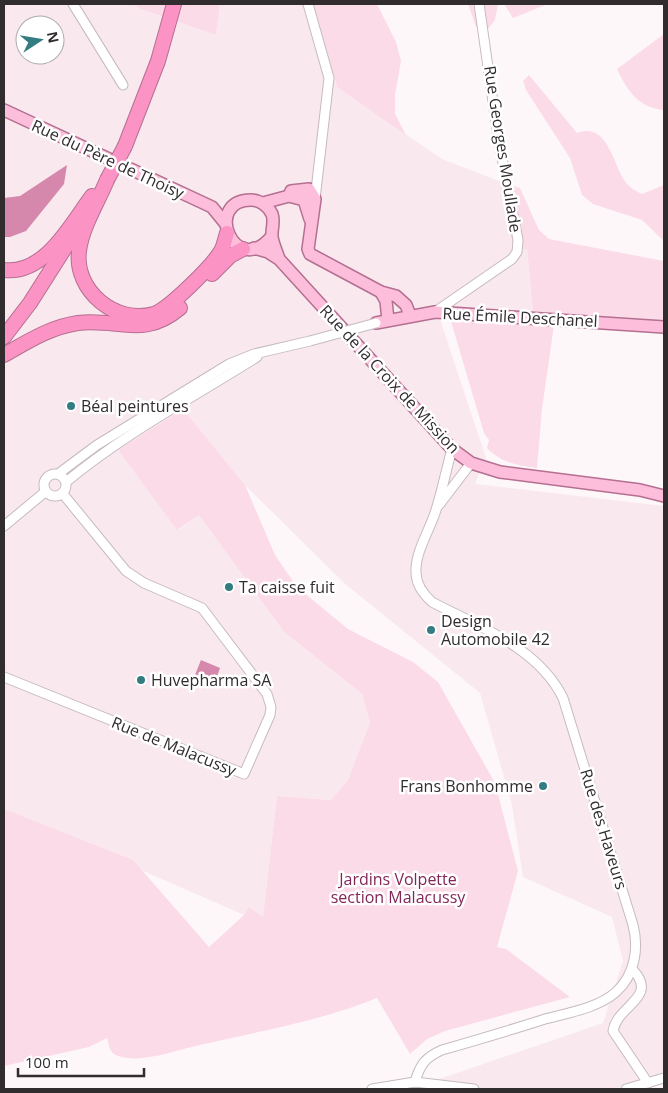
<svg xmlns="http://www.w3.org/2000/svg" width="668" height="1093" viewBox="0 0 668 1093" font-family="'Open Sans',sans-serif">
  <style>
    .built { fill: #f9e9ef; fill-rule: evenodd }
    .green { fill: #fcdbe9 }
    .water { fill: #d687ac }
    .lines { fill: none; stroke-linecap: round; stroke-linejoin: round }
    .minor-casing { stroke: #c6bbbf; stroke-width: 11 }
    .major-casing { stroke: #b56f90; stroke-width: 14 }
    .highway-casing { stroke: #b56f90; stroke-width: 16 }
    .minor { stroke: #fff; stroke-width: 9 }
    .major { stroke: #fdbedc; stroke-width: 11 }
    .highway { stroke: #fc93c5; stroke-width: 14 }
    .minor-bridge-casing { stroke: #c6bbbf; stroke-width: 11; stroke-linecap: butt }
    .highway-bridge-casing { stroke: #b56f90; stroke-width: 16; stroke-linecap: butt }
    .minor-bridge { stroke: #fff; stroke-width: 9 }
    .highway-bridge { stroke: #fc93c5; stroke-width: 14 }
    .poi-dot { fill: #337c81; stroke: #fff; stroke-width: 2 }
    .labels { text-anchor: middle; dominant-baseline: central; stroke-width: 5; stroke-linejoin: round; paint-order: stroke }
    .street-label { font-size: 16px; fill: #312c2e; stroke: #fff }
    .poi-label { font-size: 16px; fill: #312c2e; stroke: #fff; text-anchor: start }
    .park-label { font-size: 16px; fill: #822658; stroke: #fff }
  </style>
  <rect width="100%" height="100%" fill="#fef7fa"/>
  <!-- built -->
  <path class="built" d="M4,4H132L140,9L216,35L220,4H313L337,87L442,159L499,181L514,249L527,248L533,312L436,307L486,458L475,484L664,506V1075L614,1089H410L603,1023L623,961L612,917L523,877L512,805L480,693L344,583L245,485L183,409L118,450L178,530L199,515L284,632L362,694L370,722L348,780L331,800L277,796L263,918L249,908L244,915L4,810ZM25,25H55V55H25Z"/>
  <!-- green -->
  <g class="green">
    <polygon points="132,4 220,4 216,35 140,9"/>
    <polygon points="313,4 377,4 396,42 401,61 395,95 395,114 406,135 337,87"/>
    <polygon points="468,4 498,4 495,20 488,29 476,27"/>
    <polygon points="504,4 548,4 513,18"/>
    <path d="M664,34V110C638,108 627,90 617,69Z"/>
    <path d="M529,75L577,133C607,121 613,163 624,180C629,187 635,191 642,194L664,185V241L642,220L593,204L582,195L570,158L526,90L523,81Z"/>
    <polygon points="499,181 520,188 539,230 549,239 664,261 664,321 533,312 527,249 514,250"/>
    <path d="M450,318L554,325L542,409L537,468C517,465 501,463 487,448L489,440L484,433Z"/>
    <path d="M183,409L245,485L275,555L297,587L348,629L413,662L438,682L495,783L518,871L497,947L506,949L570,997L445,1031L427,1039L410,1054L377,998C320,1021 261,1031 200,1045C175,1050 143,1064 118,1056C109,1053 109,1045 107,1038L89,1047L4,1066V809L133,860L209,947L244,915L249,907L263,917L277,796L331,800L348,780L370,722L362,694L284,632L199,515L177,530L118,450Z"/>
  </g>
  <!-- water -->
  <g class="water">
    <polygon points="67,165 64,184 26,231 10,237 4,237 4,198 20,196"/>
    <polygon points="201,660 220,668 213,688 193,680"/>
  </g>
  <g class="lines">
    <defs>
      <g id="minor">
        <polyline points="73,4 123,85"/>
        <polyline points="308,4 329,78 315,199"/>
        <polyline points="435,312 512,259 517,252 518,240 498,137 479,4"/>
        <circle cx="55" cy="485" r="11"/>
        <polyline points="58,474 97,445 229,364 254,354 310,341"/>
        <path d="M66,482C125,433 192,398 257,357"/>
        <polyline points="439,505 471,463"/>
        <polyline points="4,526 45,492"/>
        <polyline points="4,677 244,774 270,715 271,707 267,694 202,608 144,583 126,571 63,494"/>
        <path d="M633,970C659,998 617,1005 613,1031L648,1083"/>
        <path d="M415,1082C420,1064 426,1057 442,1050C477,1040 511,1030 545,1019C568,1013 598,1008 616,992C635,975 639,948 633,925L563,698C538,647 479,627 432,602C423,594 416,585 416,572C415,553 429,531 435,513C442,492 446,470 452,449"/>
        <polyline points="372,1089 415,1082 474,1089"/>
        <polyline points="626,1089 664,1078"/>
      </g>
      <g id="major">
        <polyline points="4,110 212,207 225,223"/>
        <polyline points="289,196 304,200 310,219"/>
        <polyline points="263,203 289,196 291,191 309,189 315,199 308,249 310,254 381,292 396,296 406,305 410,315"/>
        <path d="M272,236C235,281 202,200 251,200C260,200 268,206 272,214C275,222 271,230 272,237C273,244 277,252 279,259"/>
        <polyline points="254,248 268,252 279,259 452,449 471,463 500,472 640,490 664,496"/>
        <polyline points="381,292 386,301 388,320"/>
        <polyline points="376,323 435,312 664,327"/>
      </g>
      <g id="highway">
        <polyline points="125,146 158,61 174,4"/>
        <path d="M107,180C98,202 82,227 79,251C74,291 116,325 154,314C169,309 213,265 221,251C224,246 225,239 227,233"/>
        <path d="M4,270C45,275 71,224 92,196"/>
        <polyline points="212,274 230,256 243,249"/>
        <polyline points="4,337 30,303 82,221"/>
        <path d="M4,355C27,342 50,327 78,323C119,318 143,339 180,308"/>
      </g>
    </defs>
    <!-- minor casing -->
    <use href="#minor" class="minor-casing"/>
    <!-- major casing -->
    <use href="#major" class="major-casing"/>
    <!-- highway casing -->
    <use href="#highway" class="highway-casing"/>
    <!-- minor -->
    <use href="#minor" class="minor"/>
    <!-- major -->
    <use href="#major" class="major"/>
    <!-- highway -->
    <use href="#highway" class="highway"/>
    <defs>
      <polyline id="minor-bridge" points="310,341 376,323"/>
      <polyline id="highway-bridge" points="107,180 125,146"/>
    </defs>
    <!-- minor-bridge casing -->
    <use href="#minor-bridge" class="minor-bridge-casing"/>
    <!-- highway-bridge casing -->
    <use href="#highway-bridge" class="highway-bridge-casing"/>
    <!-- minor-bridge -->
    <use href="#minor-bridge" class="minor-bridge"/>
    <!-- highway-bridge -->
    <use href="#highway-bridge" class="highway-bridge"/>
  </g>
  <!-- markers -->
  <g class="poi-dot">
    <circle cx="71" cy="406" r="5"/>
    <circle cx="229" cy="587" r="5"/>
    <circle cx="431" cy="630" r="5"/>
    <circle cx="141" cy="680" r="5"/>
    <circle cx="543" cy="786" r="5"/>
  </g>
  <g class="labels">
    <!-- street labels -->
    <g class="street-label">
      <text transform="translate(503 149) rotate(81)">Rue Georges Moullade</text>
      <text transform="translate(108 159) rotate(25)">Rue du Père de Thoisy</text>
      <text transform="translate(520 317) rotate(3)">Rue Émile Deschanel</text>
      <text transform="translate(390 379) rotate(47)">Rue de la Croix de Mission</text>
      <text transform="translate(174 746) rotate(22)">Rue de Malacussy</text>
      <text transform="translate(604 829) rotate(73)">Rue des Haveurs</text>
    </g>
    <!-- poi labels -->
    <g class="poi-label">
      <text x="81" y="406">Béal peintures</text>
      <text x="239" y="587">Ta caisse fuit</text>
      <text x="441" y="621">Design<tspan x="441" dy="18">Automobile 42</tspan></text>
      <text x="151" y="680">Huvepharma SA</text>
      <text x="533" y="786" text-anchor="end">Frans Bonhomme</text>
    </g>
    <!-- park labels -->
    <g class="park-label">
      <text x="398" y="879">Jardins Volpette<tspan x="398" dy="18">section Malacussy</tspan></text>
    </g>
  </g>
  <!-- border -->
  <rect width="668" height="1093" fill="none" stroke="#312c2e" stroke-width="10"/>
  <!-- north arrow -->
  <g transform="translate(40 40) rotate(78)"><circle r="24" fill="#ffffff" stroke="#adabab"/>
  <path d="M0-4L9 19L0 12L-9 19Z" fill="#337c81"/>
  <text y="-8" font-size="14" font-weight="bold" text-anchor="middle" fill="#312c2e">N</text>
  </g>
  <!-- scale -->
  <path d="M18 1068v8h126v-8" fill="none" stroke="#312c2e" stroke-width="2.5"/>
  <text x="25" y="1068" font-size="15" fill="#312c2e" stroke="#ffffff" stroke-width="4" paint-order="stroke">100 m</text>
</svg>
